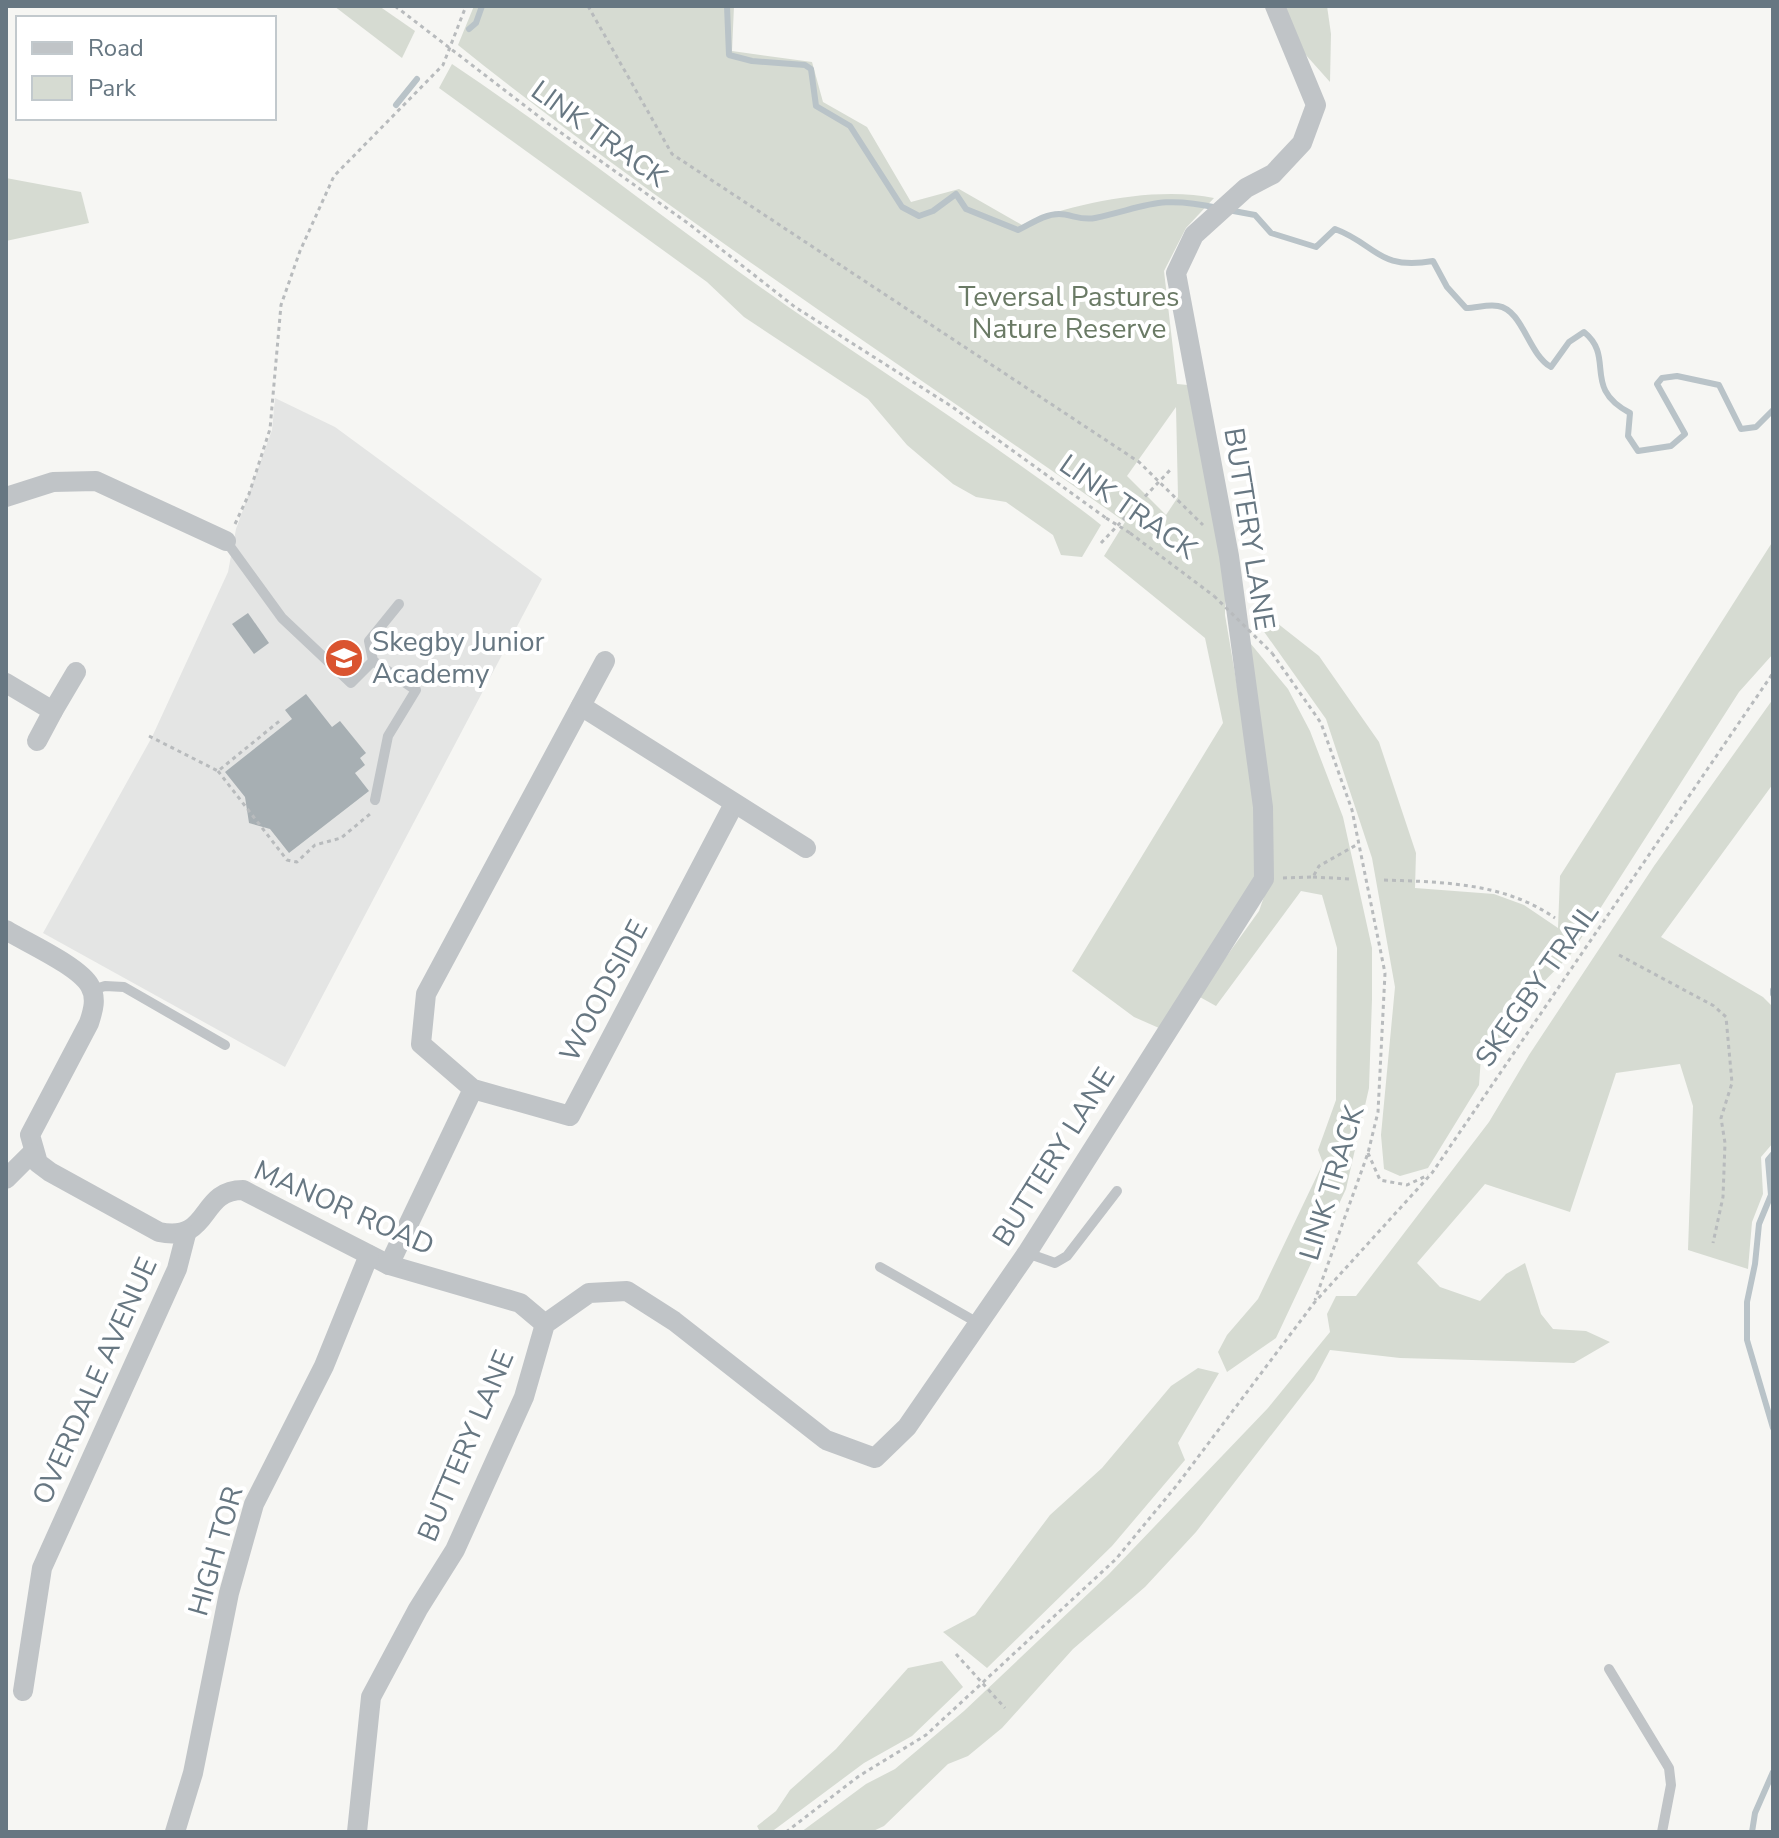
<svg xmlns="http://www.w3.org/2000/svg" width="1779" height="1838" viewBox="0 0 1779 1838" font-family="'Nunito Sans',sans-serif">
  <style>
    .built { fill: #e4e5e4 }
    .green { fill: #d6dbd2; fill-rule: evenodd }
    .lines { fill: none; stroke-linecap: round; stroke-linejoin: round }
    .stream { stroke: #b9c3c8; stroke-width: 6 }
    .building { fill: #a7afb3 }
    .path { stroke: #b8bbbd; stroke-width: 3; stroke-dasharray: 4 4; stroke-linecap: butt }
    .lane { stroke: #c0c4c7; stroke-width: 10 }
    .street { stroke: #c0c4c7; stroke-width: 20 }
    .path-bridge { stroke: #b8bbbd; stroke-width: 3; stroke-dasharray: 4 4; stroke-linecap: butt }
    .labels { text-anchor: middle; dominant-baseline: central; stroke-width: 8; stroke-linejoin: round; paint-order: stroke }
    .street-label { font-size: 28px; fill: #677782; stroke: #fff }
    .park-label { font-size: 28px; fill: #6a7a65; stroke: #fff }
    .poi-label { font-size: 28px; fill: #677782; stroke: #fff; text-anchor: start }
  </style>
  <rect width="100%" height="100%" fill="#f6f6f3"/>
  <!-- built -->
  <polygon class="built" points="275,398 335,427 542,579 285,1067 43,933 152,737 228,572 236,529 272,430"/>
  <!-- green -->
  <g class="green">
    <polygon points="334,6 379,6 415,31 402,58"/>
    <path d="M474,6H734L732,51L812,62L823,102L867,127L911,202L959,189L1022,225C1073,202 1159,186 1214,198L1186,228L1164,271L1177,384L1188,385L1225,567V615L1258,809V880L1159,1028L1134,1017L1072,971L1223,723L1205,638L1104,556L1125,522C902,364 671,216 458,45ZM1176,407L1178,497L1166,515L1127,476Z"/>
    <polygon points="1284,6 1327,6 1331,34 1330,82 1305,54"/>
    <path d="M452,64C567,141 674,227 787,306C888,376 992,442 1091,517L1101,525L1082,557L1061,555L1053,535L1006,502L976,497L953,484L907,445L868,399L744,317L707,282L439,88Z"/>
    <polygon points="6,178 81,192 89,223 6,241"/>
    <polygon points="1773,541 1773,654 1739,692 1571,954 1521,1005 1503,1040 1481,1057 1479,1085 1428,1168 1400,1176 1384,1169 1381,1135 1395,987 1372,858 1326,719 1260,626 1263,612 1319,656 1379,742 1416,853 1415,888 1494,894 1524,905 1558,928 1560,876"/>
    <polygon points="1246,638 1288,689 1310,731 1343,817 1372,948 1372,999 1369,1088 1346,1189 1276,1338 1227,1372 1218,1352 1227,1335 1258,1299 1323,1163 1318,1150 1336,1100 1337,948 1322,895 1301,891 1216,1006 1198,996 1259,911 1273,871"/>
    <polygon points="1773,699 1773,784 1661,937 1763,997 1773,1007 1773,1143 1761,1157 1763,1194 1752,1222 1748,1269 1688,1250 1693,1106 1680,1064 1616,1073 1570,1212 1485,1184 1417,1263 1440,1287 1480,1301 1506,1274 1525,1263 1541,1314 1553,1329 1586,1331 1610,1342 1574,1363 1400,1358 1330,1350 1314,1380 1196,1532 1145,1587 1073,1649 1002,1728 968,1756 948,1764 884,1826 871,1832 801,1832 866,1784 895,1769 964,1711 1109,1574 1268,1408 1330,1332 1327,1314 1336,1296 1356,1296 1489,1122 1529,1055 1654,866"/>
    <polygon points="1198,1368 1219,1373 1178,1443 1185,1460 1112,1546 987,1668 943,1632 975,1615 1050,1515 1102,1468 1171,1386"/>
    <polygon points="942,1661 963,1687 912,1736 864,1763 774,1830 760,1832 757,1826 776,1811 790,1790 836,1749 908,1668"/>
  </g>
  <g class="lines">
    <!-- stream -->
    <g class="stream">
      <path d="M727,6L729,55L752,61L805,65L811,69L816,106L850,126L902,207L919,216L933,211L956,194L966,209L1018,230C1031,224 1044,214 1059,214C1071,214 1081,221 1095,218C1149,206 1159,195 1218,208"/>
      <polyline points="469,29 476,23 482,6"/>
      <polyline points="396,105 417,79"/>
      <path d="M1228,210L1255,215L1271,233L1316,247L1335,229C1376,244 1378,271 1433,261L1447,287L1466,308C1477,308 1487,304 1498,306C1523,310 1528,354 1551,367L1569,342L1584,332C1616,358 1581,387 1630,413L1628,436L1638,451L1671,446L1685,434L1657,384L1662,378L1677,376L1719,385L1741,429L1756,427L1773,410"/>
      <polyline points="1773,990 1773,994"/>
      <polyline points="1773,1154 1768,1160 1771,1195 1759,1224 1755,1264 1747,1302 1747,1340 1773,1428"/>
      <polyline points="1752,1832 1755,1813 1773,1772"/>
    </g>
  </g>
  <!-- building -->
  <g class="building">
    <polygon points="248,613 269,643 254,654 232,624"/>
    <polygon points="306,694 332,727 340,721 366,753 360,758 365,765 355,773 369,791 289,853 270,829 249,823 245,797 225,772 292,719 285,710"/>
  </g>
  <g class="lines">
    <!-- path -->
    <g class="path">
      <polyline points="395,6 546,122 689,224 795,307 951,406 1106,518"/>
      <polyline points="588,6 672,154 1139,462 1203,525"/>
      <polyline points="235,524 249,494 270,429 281,305 300,251 334,176 443,65 466,6"/>
      <polyline points="1130,533 1214,596"/>
      <polyline points="1101,543 1172,468"/>
      <polyline points="1272,653 1321,723 1352,810 1385,973 1378,1112 1368,1153 1315,1300"/>
      <polyline points="149,736 218,771 282,719"/>
      <polyline points="218,771 287,860 297,862 315,845 341,838 370,814"/>
      <polyline points="1313,877 1350,879"/>
      <polyline points="1283,878 1313,877 1319,866 1358,844"/>
      <path d="M1384,880C1444,882 1505,883 1555,918"/>
      <polyline points="1619,955 1714,1006 1726,1017 1732,1083 1721,1118 1725,1143 1723,1197 1713,1243"/>
      <polyline points="1368,1153 1380,1180 1407,1185 1428,1175"/>
      <polyline points="786,1832 859,1776 926,1735 1116,1559 1177,1485 1314,1303 1432,1173 1773,673"/>
    </g>
    <!-- lane -->
    <g class="lane">
      <polyline points="226,541 282,618 351,683 373,661 369,641 399,604"/>
      <polyline points="373,661 416,690 388,736 375,800"/>
      <polyline points="92,990 105,986 124,987 225,1045"/>
      <polyline points="1027,1253 1055,1263 1067,1256 1117,1191"/>
      <polyline points="880,1267 978,1323"/>
      <polyline points="1609,1669 1669,1768 1671,1785 1662,1832"/>
    </g>
    <!-- street -->
    <g class="street">
      <polyline points="6,497 53,482 96,481 226,541"/>
      <polyline points="605,661 426,994 421,1044 473,1089 570,1116 734,804"/>
      <polyline points="6,683 53,711 76,672"/>
      <polyline points="581,706 806,848"/>
      <polyline points="37,741 53,711"/>
      <path d="M6,930C27,943 79,966 90,986C97,998 93,1011 89,1023L30,1135L38,1163L50,1172L159,1232C212,1243 198,1190 243,1190L389,1265L520,1303L545,1324"/>
      <polyline points="6,1179 32,1153"/>
      <polyline points="389,1265 473,1089"/>
      <polyline points="23,1691 42,1568 177,1269 186,1234"/>
      <polyline points="175,1832 193,1773 229,1593 254,1504 324,1366 369,1255"/>
      <polyline points="357,1832 371,1697 418,1609 455,1550 524,1397 545,1324 589,1293 627,1291 674,1321 826,1440 875,1458 907,1427 1027,1253 1264,879 1263,807 1229,556 1176,273 1194,235 1246,188 1273,174 1302,143 1316,105 1275,6"/>
    </g>
    <!-- path-bridge -->
    <g class="path-bridge">
      <polyline points="1106,518 1130,533"/>
      <polyline points="1214,596 1272,653"/>
      <polyline points="956,1654 1005,1708"/>
    </g>
  </g>
  <!-- icons -->
  <defs>
    <symbol id="school-disc" viewBox="-11 -11 22 22"><circle r="9.5" fill="#da5430" stroke="#fff"/><path d="M0-5L7-2L0 1L-7-2ZM-4 1L0 2.5L4 1V4Q0 6-4 4Z" fill="#fff"/></symbol>
  </defs>
  <g fill-rule="evenodd">
    <use href="#school-disc" x="322" y="636" width="44" height="44"/>
  </g>
  <g class="labels">
    <!-- street labels -->
    <g class="street-label">
      <text transform="translate(599 134) rotate(36)">LINK TRACK</text>
      <text transform="translate(1128 507) rotate(35)">LINK TRACK</text>
      <text transform="translate(1249 529) rotate(81)">BUTTERY LANE</text>
      <text transform="translate(1537 985) rotate(-55)">SKEGBY TRAIL</text>
      <text transform="translate(604 991) rotate(-62)">WOODSIDE</text>
      <text transform="translate(1054 1157) rotate(-58)">BUTTERY LANE</text>
      <text transform="translate(1332 1183) rotate(-73)">LINK TRACK</text>
      <text transform="translate(344 1208) rotate(24)">MANOR ROAD</text>
      <text transform="translate(95 1381) rotate(-66)">OVERDALE AVENUE</text>
      <text transform="translate(466 1446) rotate(-67)">BUTTERY LANE</text>
      <text transform="translate(216 1551) rotate(-74)">HIGH TOR</text>
    </g>
    <!-- park labels -->
    <g class="park-label">
      <text x="1069" y="297">Teversal Pastures<tspan x="1069" dy="32">Nature Reserve</tspan></text>
    </g>
    <!-- poi labels -->
    <g class="poi-label">
      <text x="372" y="642">Skegby Junior<tspan x="372" dy="32">Academy</tspan></text>
    </g>
  </g>
  <!-- border -->
  <rect width="1779" height="1838" fill="none" stroke="#677782" stroke-width="16"/>
  <!-- legend -->
  <rect x="16" y="16" width="260" height="104" fill="#ffffff" stroke="#c2c9cd" stroke-width="2"/>
  <rect x="32" y="42" width="40" height="12" fill="#c0c4c7" stroke="#c2c9cd" stroke-width="2"/>
  <text x="88" y="56" font-size="24" fill="#677782">Road</text>
  <rect x="32" y="76" width="40" height="24" fill="#d6dbd2" stroke="#c2c9cd" stroke-width="2"/>
  <text x="88" y="96" font-size="24" fill="#677782">Park</text>
</svg>
